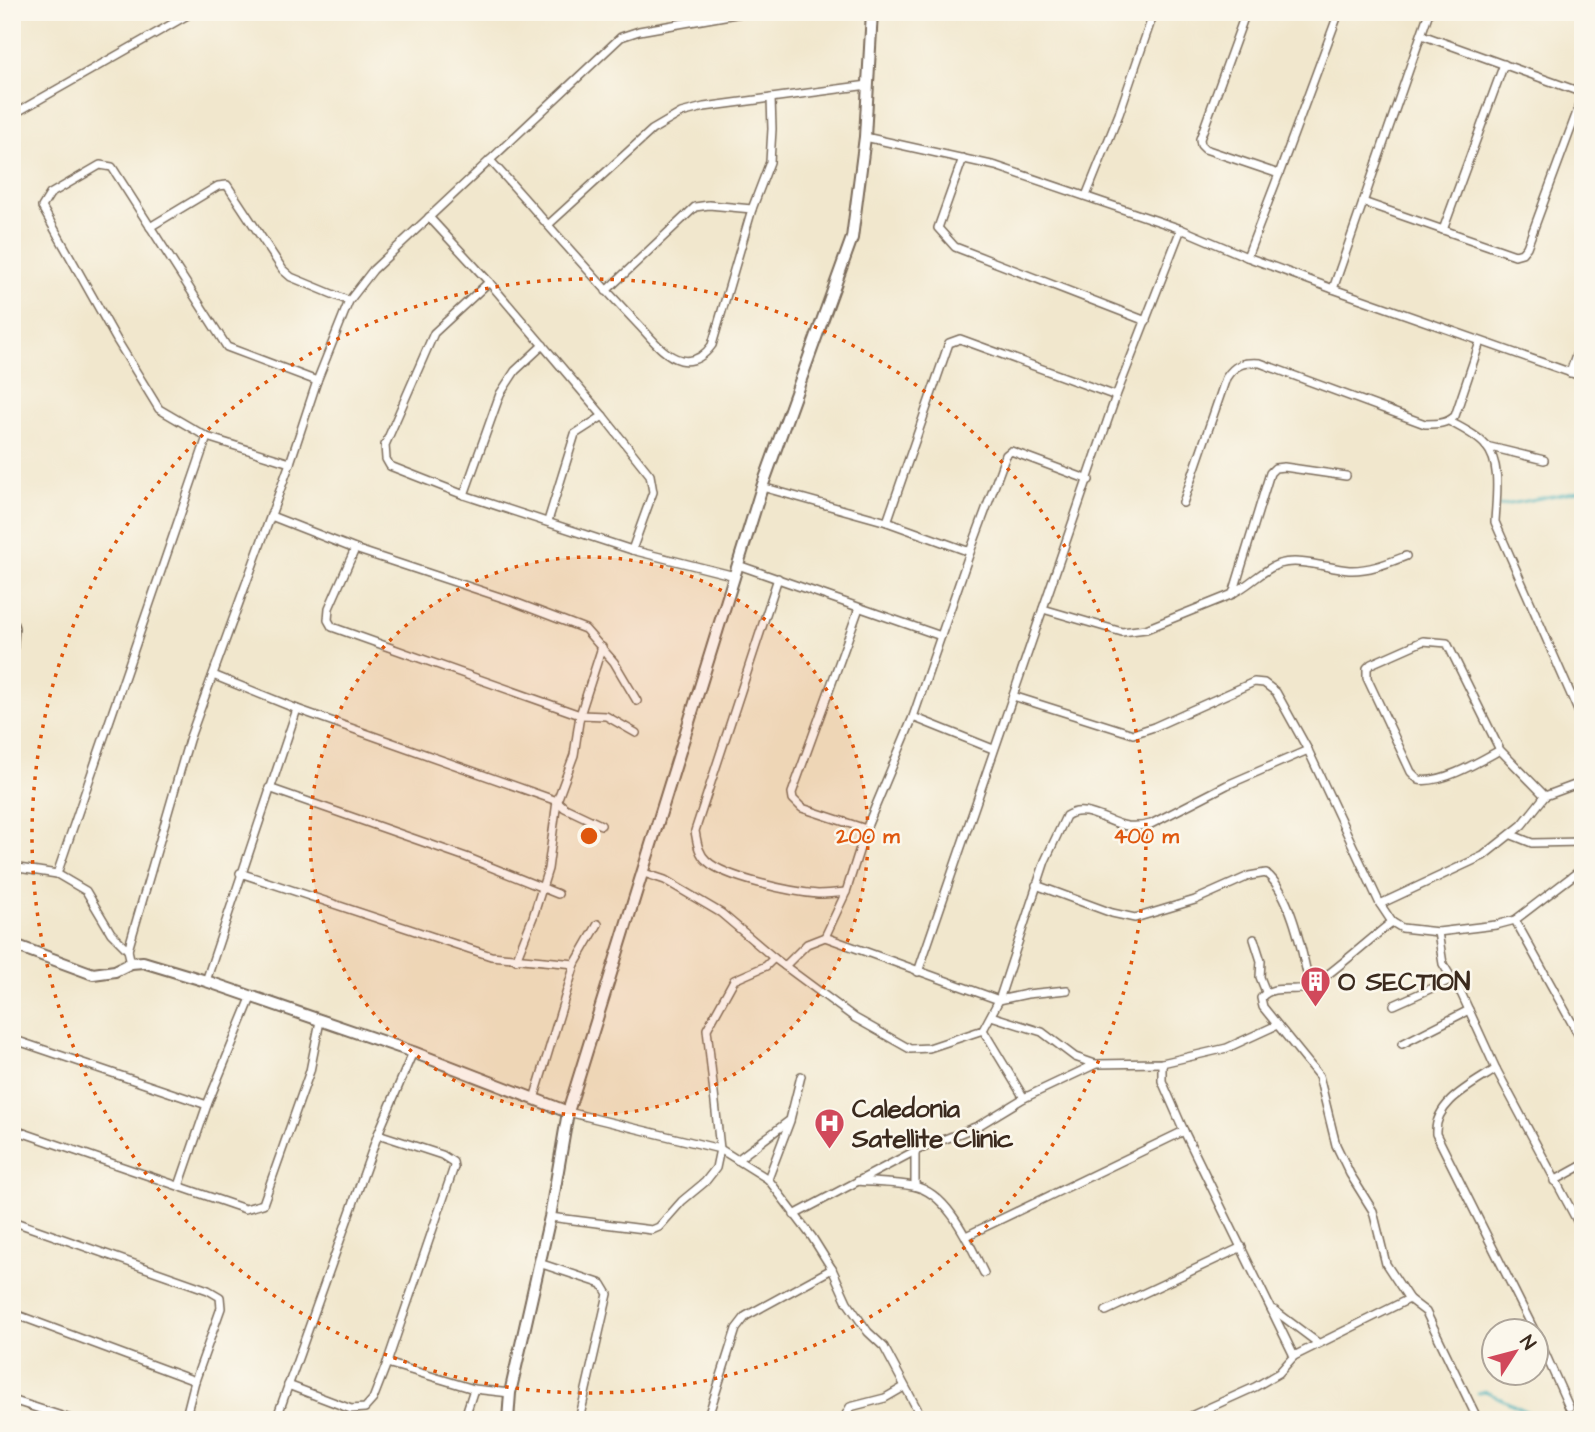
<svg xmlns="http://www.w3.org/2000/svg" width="1595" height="1432" viewBox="0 0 1595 1432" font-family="'Architects Daughter',sans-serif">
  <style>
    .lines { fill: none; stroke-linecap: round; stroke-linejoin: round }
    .stream { stroke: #3daeb8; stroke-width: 2.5 }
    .street-casing { stroke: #7b6c5b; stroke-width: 10 }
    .secondary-casing { stroke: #7b6c5b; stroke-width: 14 }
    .street { stroke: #fff; stroke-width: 7 }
    .secondary { stroke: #fff; stroke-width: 10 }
    .ring { fill: none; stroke: #df570d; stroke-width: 3.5; stroke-dasharray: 3.5 7 }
    .labels { text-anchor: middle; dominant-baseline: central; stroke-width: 5; stroke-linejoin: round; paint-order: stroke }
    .poi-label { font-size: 26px; font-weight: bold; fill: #3b2a1e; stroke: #fbf7ec; text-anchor: start }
    .centre { fill: #df570d; stroke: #fbf7ec; stroke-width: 3.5 }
    .ring-label { font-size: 21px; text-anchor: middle; font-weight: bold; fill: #df570d; stroke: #fbf7ec; stroke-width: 5; stroke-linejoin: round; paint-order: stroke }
  </style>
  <rect width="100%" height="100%" fill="#fbf7ec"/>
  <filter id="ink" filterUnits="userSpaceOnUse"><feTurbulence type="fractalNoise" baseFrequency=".0143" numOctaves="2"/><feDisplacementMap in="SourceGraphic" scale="14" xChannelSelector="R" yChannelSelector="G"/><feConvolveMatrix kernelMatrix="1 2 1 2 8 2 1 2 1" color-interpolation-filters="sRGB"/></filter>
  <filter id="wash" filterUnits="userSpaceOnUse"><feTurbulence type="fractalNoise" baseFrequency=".00686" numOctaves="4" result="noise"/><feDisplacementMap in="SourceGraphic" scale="28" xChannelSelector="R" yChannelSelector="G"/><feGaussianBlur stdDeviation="1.57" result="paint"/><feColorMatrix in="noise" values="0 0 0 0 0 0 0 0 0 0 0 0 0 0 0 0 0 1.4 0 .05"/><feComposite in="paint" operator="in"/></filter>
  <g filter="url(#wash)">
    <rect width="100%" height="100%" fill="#f1e7cd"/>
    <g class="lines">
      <!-- stream -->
      <g class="stream">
        <polyline points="1499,506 1583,490"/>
        <polyline points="1478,1393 1485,1391 1544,1420"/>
      </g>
    </g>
  </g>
  <g filter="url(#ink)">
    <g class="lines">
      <defs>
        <g id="street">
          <polyline points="1246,12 1200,139 1201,145 1205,149 1279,174 1339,12"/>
          <polyline points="1422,35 1583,93"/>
          <polyline points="12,115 193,12"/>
          <polyline points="865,137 996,166 1181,229 1247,257 1333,289 1583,377"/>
          <polyline points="963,158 938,228 955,247 1146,321"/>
          <path d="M490,160C539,214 586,270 637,323C649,335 663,356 681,360C694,363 705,355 712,345L752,209L709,205L695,207L606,291"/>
          <polyline points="1086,196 1119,114 1154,12"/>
          <polyline points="1363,202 1515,255 1522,253 1527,247 1583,96"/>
          <polyline points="752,209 770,162 772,129 771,98"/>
          <polyline points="429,217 489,282 603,416 650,475 653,492 632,550"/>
          <polyline points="548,225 652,130 681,113 704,107 868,85"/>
          <polyline points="150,227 218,186 227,185 283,270 291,277 349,301"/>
          <polyline points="1443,230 1504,64"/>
          <polyline points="1247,257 1279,174"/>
          <polyline points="489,282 434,333 385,445 386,459 390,466 464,495 632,550 735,576"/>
          <polyline points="1333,289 1429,12"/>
          <polyline points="1570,373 1583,335"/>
          <path d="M1449,421C1461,428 1477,435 1486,446C1502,464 1496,499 1495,522L1583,722"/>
          <polyline points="1486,446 1544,460"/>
          <polyline points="290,463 207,437 159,409 118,342 42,207 50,194 100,165 112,167 227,347 317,381"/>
          <polyline points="762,487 887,522 970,552 913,717 866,829 846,892 825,937"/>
          <polyline points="464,495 500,394 515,371 543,345"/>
          <path d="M1183,503L1226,378C1235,364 1244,362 1260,363L1425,424C1437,424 1446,424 1455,416L1480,342"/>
          <polyline points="271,516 355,549 509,600 585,629 614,662 637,701"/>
          <polyline points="548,521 575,434 603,416"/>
          <polyline points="887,522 949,343 960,339 1116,396"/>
          <polyline points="355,549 329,608 328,620 332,627 580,715 606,716 636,733"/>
          <polyline points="970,552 1006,455 1011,451 1089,480"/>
          <polyline points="738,565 941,636"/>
          <path d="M778,578L695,831C697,842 698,853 707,861C725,878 792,892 818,894C827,894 837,893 846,892"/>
          <path d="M1233,593C1249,586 1263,569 1279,564C1301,558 1326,568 1349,570C1369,571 1388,563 1406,556"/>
          <polyline points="859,608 792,793 793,799 802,808 866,829"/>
          <polyline points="1043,609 1122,632 1146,629 1233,594 1270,473 1275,468 1284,467 1346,476"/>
          <polyline points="12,618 15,628 12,667"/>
          <polyline points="213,675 297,709 557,801 565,808 601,825"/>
          <polyline points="1013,696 1133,734 1154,727 1254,682 1264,683 1276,692 1308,750 1380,904 1392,922 1402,928 1438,932 1496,925 1515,920 1583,868"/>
          <polyline points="913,717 993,749"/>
          <path d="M1500,750C1480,761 1442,784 1419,780L1411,772L1367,678V668L1371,664L1423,641L1447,643L1500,750L1545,796"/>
          <polyline points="269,788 466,857 558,894"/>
          <polyline points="1512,835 1532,843 1583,842"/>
          <polyline points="12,867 57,874 86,891 111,933 128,950"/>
          <polyline points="240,873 491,956 575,964"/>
          <path d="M644,873L665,880L721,913L774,958L855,1018L910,1049L929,1048L983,1030L999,1000L1045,861L1066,816C1085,803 1107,823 1127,826C1136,827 1143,826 1151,824L1227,785L1308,750"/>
          <polyline points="57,874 207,437"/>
          <path d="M1036,885L1112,913L1135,918L1195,900L1249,876L1266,873C1292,894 1303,956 1310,987"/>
          <polyline points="1380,904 1483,856 1522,825 1545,796 1583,782"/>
          <polyline points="1515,920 1583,1043"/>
          <path d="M1392,922C1377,933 1320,984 1308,988C1292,992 1272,984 1261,998L1263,1007L1319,1076L1336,1145L1350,1174L1373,1211L1386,1264L1409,1299L1426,1312L1478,1420"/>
          <polyline points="1438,932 1443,964 1462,995 1496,1069 1583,1232"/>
          <polyline points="1254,939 1261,961 1260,977 1266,992"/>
          <polyline points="516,960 533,917 548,869 557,801 574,755 580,715 602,647"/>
          <polyline points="131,963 128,950 189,740 290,463 317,381 349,301 373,270 621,37 639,31 747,12"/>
          <polyline points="785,966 807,944 825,937 999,1000 1027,994 1067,990"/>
          <polyline points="918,972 1116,396 1181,229"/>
          <polyline points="206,981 297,709"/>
          <polyline points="1394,1005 1452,979"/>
          <polyline points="991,1016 1042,1032 1075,1057 1095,1064"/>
          <polyline points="983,1030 1024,1098"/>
          <polyline points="12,1039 207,1105"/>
          <polyline points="1402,1044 1469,1010"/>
          <polyline points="1162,1063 1162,1081 1184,1131 1294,1356 1409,1299"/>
          <path d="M1496,1069C1472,1085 1434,1102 1436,1134L1534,1330"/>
          <polyline points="534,1099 575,964 598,924"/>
          <polyline points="568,1112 720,1149 768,1179 812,1237 832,1269 847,1302 868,1332 884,1347 923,1420"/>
          <polyline points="12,1129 245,1209 263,1204 310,1071 320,1021"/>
          <polyline points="915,1151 915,1186"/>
          <polyline points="737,1160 790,1120 801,1076"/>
          <polyline points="768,1179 790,1121"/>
          <path d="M858,1181C876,1183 895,1182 913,1186C948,1192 970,1245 984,1273"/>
          <polyline points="1554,1181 1583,1165"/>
          <polyline points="179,1186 207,1105 251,998"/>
          <polyline points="794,1215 915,1151 978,1126 1024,1098 1096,1064 1162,1063 1227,1048 1277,1025"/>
          <polyline points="550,1217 652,1230 659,1227 682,1201 705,1182 716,1168 720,1149 707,1029 734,980 766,966 774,958"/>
          <polyline points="12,1221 208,1290 220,1297 221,1308 195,1381 185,1420"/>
          <polyline points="966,1236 1184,1131"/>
          <polyline points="539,1263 602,1284 608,1294 579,1420"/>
          <polyline points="1274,1310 1318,1343"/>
          <polyline points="1106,1311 1242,1247"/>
          <polyline points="12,1313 195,1381"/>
          <polyline points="1536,1333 1569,1407"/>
          <polyline points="387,1363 474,1389 510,1393"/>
          <polyline points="288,1385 351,1409 365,1408 373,1399 387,1363 454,1167 453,1162 442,1155 378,1134"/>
          <polyline points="12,1400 74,1420"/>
          <polyline points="1193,1415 1255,1387 1279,1373 1294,1356"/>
          <polyline points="276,1420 378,1134 413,1052"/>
          <polyline points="464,1420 474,1389"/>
          <polyline points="707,1420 736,1329 746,1316 832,1269"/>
          <polyline points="843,1420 850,1407 885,1398 904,1387"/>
        </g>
        <g id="secondary">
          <polyline points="12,944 93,974 115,971 131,963 143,962 206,981 413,1052 568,1112"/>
          <polyline points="508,1420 510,1393 550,1217 568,1112 762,487 852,238 865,137 872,12"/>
        </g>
      </defs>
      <!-- street casing -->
      <use href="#street" class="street-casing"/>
      <!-- secondary casing -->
      <use href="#secondary" class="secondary-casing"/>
      <!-- street -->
      <use href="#street" class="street"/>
      <!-- secondary -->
      <use href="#secondary" class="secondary"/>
    </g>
  </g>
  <!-- distance rings -->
  <circle cx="589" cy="836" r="279" fill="#df570d" fill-opacity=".12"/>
  <g class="ring">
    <circle cx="589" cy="836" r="279"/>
    <circle cx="589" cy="836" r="557"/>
  </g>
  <!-- icons -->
  <defs>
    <symbol id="building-pin" viewBox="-11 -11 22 30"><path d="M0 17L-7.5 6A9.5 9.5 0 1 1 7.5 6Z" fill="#d1495b" stroke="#fbf7ec"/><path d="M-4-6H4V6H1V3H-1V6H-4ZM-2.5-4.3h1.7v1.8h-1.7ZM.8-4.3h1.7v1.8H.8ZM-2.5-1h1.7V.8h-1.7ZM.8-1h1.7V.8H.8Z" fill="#fff"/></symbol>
    <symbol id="hospital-pin" viewBox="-11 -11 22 30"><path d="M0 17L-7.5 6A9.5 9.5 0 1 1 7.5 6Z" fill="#d1495b" stroke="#fbf7ec"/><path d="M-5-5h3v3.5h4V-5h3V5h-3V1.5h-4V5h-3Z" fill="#fff"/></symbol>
  </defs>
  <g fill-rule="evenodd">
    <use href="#building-pin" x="1298" y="964" width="35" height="47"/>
    <use href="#hospital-pin" x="812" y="1106" width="35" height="47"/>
  </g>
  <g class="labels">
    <!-- poi labels -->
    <g class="poi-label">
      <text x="1338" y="982">O SECTION</text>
      <text x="852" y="1109">Caledonia<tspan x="852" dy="30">Satellite Clinic</tspan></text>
    </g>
  </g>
  <circle cx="589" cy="836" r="10" class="centre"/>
  <g class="ring-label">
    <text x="868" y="843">200 m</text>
    <text x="1146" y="843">400 m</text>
  </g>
  <!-- margin -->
  <rect width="1595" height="1432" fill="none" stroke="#fbf7ec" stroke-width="42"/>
  <!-- north arrow -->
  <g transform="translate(1515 1352) rotate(54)"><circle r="33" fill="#fbf7ec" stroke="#aea59a" stroke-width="2"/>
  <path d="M0-5L12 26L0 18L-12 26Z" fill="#d1495b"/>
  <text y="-10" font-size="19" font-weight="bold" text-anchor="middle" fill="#3b2a1e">N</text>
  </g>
</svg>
